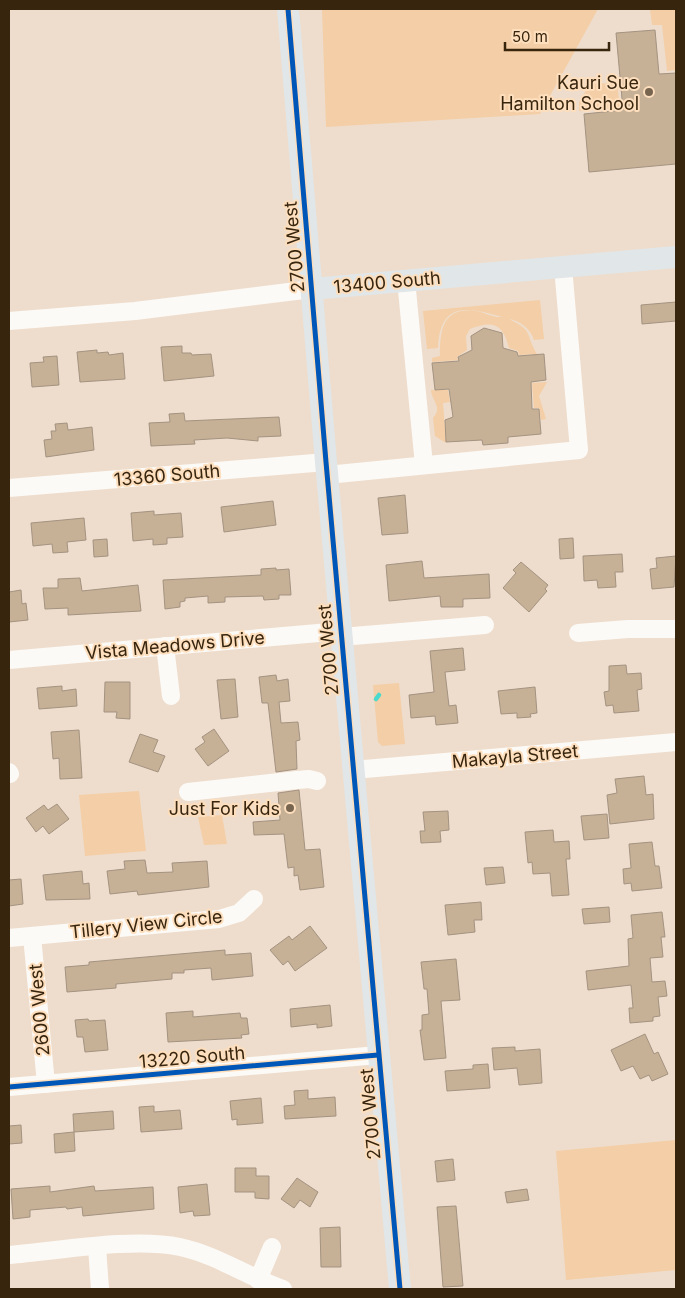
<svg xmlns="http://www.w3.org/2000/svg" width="685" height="1298" viewBox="0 0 685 1298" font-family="Inter,sans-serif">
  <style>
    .green { fill: #f4cea6 }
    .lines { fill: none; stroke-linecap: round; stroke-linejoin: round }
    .stream { stroke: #4ad9cd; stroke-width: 4.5 }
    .building { fill: #c6b096; stroke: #a49381 }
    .minor { stroke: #fcfaf7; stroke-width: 18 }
    .major { stroke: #e1e6e9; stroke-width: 22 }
    .cycleway-casing { stroke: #fddebd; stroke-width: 8 }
    .cycleway { stroke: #0057b8; stroke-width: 5 }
    .poi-dot { fill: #786550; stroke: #fddebd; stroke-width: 2 }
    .labels { text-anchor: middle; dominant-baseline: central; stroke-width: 4; stroke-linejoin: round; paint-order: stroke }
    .poi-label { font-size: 18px; fill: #38250e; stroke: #fddebd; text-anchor: end }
    .street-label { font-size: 18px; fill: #38250e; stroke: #fddebd }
  </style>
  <rect width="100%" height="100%" fill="#edc"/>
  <!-- green -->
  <g class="green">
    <polygon points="322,9 598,9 540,114 326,127"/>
    <polygon points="650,9 676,9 676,70 667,71 662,25 652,25"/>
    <polygon points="617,83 620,107 579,111 579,102 590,84"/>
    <path d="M540,300L544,339L534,340C531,329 519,320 509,319C534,331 525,334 537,354L519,355L518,351L509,348C503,324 493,320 470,329L466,336L467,350L457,357L458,360L432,362V358L440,356C440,331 442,307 475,311C484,312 493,318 502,317C467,307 440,301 438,348L427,349L423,311Z"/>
    <polygon points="547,382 539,396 546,419 541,420 539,408 534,408 532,383"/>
    <path d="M431,390H448L450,402L443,403L446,443L435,436L433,418C443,407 432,402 431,390Z"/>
    <polygon points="399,683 405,744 382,746 378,742 373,685"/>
    <polygon points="139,791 146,851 85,856 79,795"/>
    <polygon points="222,815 227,844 204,845 198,817"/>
    <polygon points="676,1140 676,1270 566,1280 556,1151"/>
  </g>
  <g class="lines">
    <!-- stream -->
    <polyline class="stream" points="376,699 379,695"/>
  </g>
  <!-- building -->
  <g class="building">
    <polygon points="655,30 659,74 676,73 676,164 589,172 584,114 623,110 616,33"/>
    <polygon points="676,302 676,321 642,324 641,305"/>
    <polygon points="484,328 502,333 503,348 517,352 518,356 544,354 546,380 531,382 532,409 539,409 541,434 508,437 508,443 483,445 482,440 446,442 445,420 453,417 449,389 435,390 432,363 459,361 458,357 472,350 471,336"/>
    <polygon points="182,346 182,353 191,353 192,355 211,354 214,376 164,381 161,347"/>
    <polygon points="97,350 97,353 108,352 109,355 123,353 125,379 80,382 77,352"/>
    <polygon points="57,356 59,385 32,387 30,363 44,362 43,357"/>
    <polygon points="184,413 185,421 279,417 281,436 258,437 258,441 227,438 194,440 195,444 151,446 149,423 170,422 169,414"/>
    <polygon points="67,423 68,430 92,427 94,450 46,457 44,440 52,439 51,431 56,431 55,424"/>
    <polygon points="405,495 408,533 382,535 378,498"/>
    <polygon points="273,501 276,525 224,532 221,507"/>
    <polygon points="154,511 154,515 181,513 183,537 167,538 167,544 153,545 153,539 133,541 131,513"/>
    <polygon points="84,518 86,540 67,542 68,552 53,553 52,544 33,546 31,523"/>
    <polygon points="573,538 574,558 560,559 559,539"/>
    <polygon points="107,539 108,556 94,557 93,540"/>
    <polygon points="622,554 623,572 615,572 616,587 598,588 597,580 584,581 583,556"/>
    <polygon points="676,556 674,587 652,589 650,569 657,568 656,558"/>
    <polygon points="422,561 424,578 489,574 490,598 463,599 463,607 441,607 440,596 389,601 386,565"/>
    <polygon points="521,562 548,585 545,589 547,591 529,612 503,588 516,573 513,570"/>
    <polygon points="276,568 276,570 289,569 291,595 279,595 279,599 264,600 263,596 225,597 225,602 208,603 208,596 185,598 185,601 180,602 180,607 165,609 163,580 261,575 261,569"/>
    <polygon points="80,578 82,591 138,585 141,611 68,615 68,608 45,609 43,588 58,588 58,579"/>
    <polygon points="21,590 22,604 26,603 28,620 9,622 9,592"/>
    <polygon points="463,648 465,670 445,672 449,706 456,705 458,723 436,725 435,716 411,718 409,695 434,692 430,651"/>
    <polygon points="626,665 627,674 641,673 642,689 637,690 639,711 614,713 613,705 606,706 604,692 609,691 609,666"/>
    <polygon points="276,675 277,681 288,679 290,701 279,702 281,723 298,722 300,740 296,741 297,769 276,772 268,703 262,703 259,677"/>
    <polygon points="235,679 238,717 221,719 217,680"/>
    <polygon points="105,682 130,682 130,719 116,718 117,712 104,712"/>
    <polygon points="62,686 62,691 76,689 77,706 39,709 37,688"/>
    <polygon points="535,687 537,713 530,714 531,717 517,718 517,713 501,714 498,691"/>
    <polygon points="214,729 229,751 208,766 195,749 205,742 202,737"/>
    <polygon points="79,730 82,778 60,779 59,758 53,759 51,732"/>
    <polygon points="140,734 158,740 153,752 165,756 158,772 129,762"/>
    <polygon points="644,776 646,795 653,794 654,819 610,824 607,795 617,793 615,779"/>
    <polygon points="299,790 305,850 320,849 324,887 300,890 298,875 294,876 294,867 288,868 284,834 254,835 253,822 280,820 278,793"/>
    <polygon points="57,804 69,819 49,834 43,826 36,832 26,818 44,805 48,810"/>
    <polygon points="448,811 449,830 440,831 441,842 421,843 420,831 425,831 423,812"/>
    <polygon points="607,814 609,838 584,840 581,816"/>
    <polygon points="553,830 554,842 569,841 570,859 566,859 569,895 552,896 550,873 533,874 532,862 528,863 525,832"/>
    <polygon points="652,842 655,866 659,866 662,888 632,891 631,883 624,884 623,869 631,868 629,844"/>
    <polygon points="145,860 147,873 173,872 172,863 207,861 209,887 138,895 137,891 110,894 107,871 125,869 124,861"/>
    <polygon points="503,867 505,883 486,885 484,868"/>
    <polygon points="82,871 83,884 89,883 90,899 46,900 43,875"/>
    <polygon points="21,879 23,904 9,906 9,880"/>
    <polygon points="481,902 482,920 474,920 475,932 448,935 445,905"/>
    <polygon points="609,907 610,922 584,924 582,909"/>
    <polygon points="662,912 665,937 661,937 663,957 650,958 652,982 665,981 667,996 658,997 660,1016 653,1017 653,1021 630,1023 629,1008 633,1008 631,985 588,990 586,971 629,966 628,939 633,938 631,915"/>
    <polygon points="310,926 327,948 295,971 288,961 283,965 270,950 289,936 292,940"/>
    <polygon points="225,950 225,955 251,953 253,976 212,980 211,968 184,970 184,973 172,973 172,979 116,984 116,988 67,992 65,967 89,965 89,962"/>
    <polygon points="456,959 460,1000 441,1001 446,1058 424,1060 420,1030 422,1030 422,1015 429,1014 427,989 424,989 421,962"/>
    <polygon points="330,1005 332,1026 317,1028 317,1024 291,1027 290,1009"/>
    <polygon points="193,1011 193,1017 240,1013 241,1018 247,1018 249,1034 241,1035 242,1038 168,1042 166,1013"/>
    <polygon points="88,1019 89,1021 105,1020 108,1050 85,1052 83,1037 77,1037 75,1020"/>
    <polygon points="645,1034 654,1054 658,1052 668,1074 652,1081 649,1075 640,1079 633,1066 621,1071 611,1050"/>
    <polygon points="515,1047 515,1051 540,1049 542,1083 519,1085 517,1068 494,1070 492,1048"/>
    <polygon points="488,1064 490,1088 447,1091 445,1071 473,1069 473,1065"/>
    <polygon points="308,1090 308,1099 335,1097 336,1116 285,1119 284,1106 295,1105 294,1091"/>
    <polygon points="261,1098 263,1123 237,1125 237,1119 232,1120 230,1101"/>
    <polygon points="154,1106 154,1112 180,1110 182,1129 141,1132 139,1107"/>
    <polygon points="113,1111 114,1129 74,1132 73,1114"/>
    <polygon points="21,1125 22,1143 9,1144 9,1126"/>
    <polygon points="74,1132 75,1151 55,1153 54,1134"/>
    <polygon points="453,1159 455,1180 437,1182 435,1161"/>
    <polygon points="235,1168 256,1168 256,1176 269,1176 269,1199 255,1198 255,1192 235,1192"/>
    <polygon points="297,1178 318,1192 310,1207 300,1200 294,1208 281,1199"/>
    <polygon points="207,1184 210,1215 194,1216 193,1211 180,1213 178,1187"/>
    <polygon points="50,1186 50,1192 94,1186 95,1191 153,1187 154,1209 83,1216 82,1207 67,1209 66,1207 30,1210 30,1217 13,1219 11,1189"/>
    <polygon points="527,1189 529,1200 507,1203 505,1192"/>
    <polygon points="456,1206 463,1286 443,1287 437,1207"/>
    <polygon points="340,1227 341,1267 321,1267 320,1228"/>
  </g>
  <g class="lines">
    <!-- minor -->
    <g class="minor">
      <polyline points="406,280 424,465"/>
      <polyline points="9,321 135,311 312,289"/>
      <polyline points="327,475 579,450 563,267"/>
      <polyline points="9,488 326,462"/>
      <polyline points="578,633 628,629 676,629"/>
      <polyline points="341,637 485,625"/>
      <polyline points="165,646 171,696"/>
      <polyline points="9,660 341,631"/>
      <polyline points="353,770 676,742"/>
      <polyline points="9,772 10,774"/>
      <polyline points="188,792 297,780 309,779 317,781"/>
      <polyline points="32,936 46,1084"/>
      <polyline points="9,938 219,919 239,913 254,899"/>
      <polyline points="9,1087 378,1055"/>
      <polyline points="97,1247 100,1289"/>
      <path d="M9,1255C59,1251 132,1237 180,1247C217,1255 248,1277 283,1289"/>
      <polyline points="258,1280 272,1247"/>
    </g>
    <!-- major -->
    <g class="major">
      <polyline points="288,9 326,462 400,1289"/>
      <polyline points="312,289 676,257"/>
    </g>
    <defs>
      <g id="cycleway">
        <polyline points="288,9 326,462 400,1289"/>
        <polyline points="9,1087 378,1055"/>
      </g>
    </defs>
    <!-- cycleway casing -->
    <use href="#cycleway" class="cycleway-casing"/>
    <!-- cycleway -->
    <use href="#cycleway" class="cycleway"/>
  </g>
  <!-- markers -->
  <g class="poi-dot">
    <circle cx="649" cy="92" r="5"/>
    <circle cx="290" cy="808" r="5"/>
  </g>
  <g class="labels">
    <!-- poi labels -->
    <g class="poi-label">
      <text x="639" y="82">Kauri Sue<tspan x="639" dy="21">Hamilton School</tspan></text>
      <text x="280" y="808">Just For Kids</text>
    </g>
    <!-- street labels -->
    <g class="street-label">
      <text transform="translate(294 247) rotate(-95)">2700 West</text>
      <text transform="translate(387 282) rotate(-5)">13400 South</text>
      <text transform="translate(167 475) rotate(-5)">13360 South</text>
      <text transform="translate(175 645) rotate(-5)">Vista Meadows Drive</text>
      <text transform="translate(328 650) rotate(-95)">2700 West</text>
      <text transform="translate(515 756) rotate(-5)">Makayla Street</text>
      <text transform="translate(146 924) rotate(-6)">Tillery View Circle</text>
      <text transform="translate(39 1010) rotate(-95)">2600 West</text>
      <text transform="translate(192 1057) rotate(-5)">13220 South</text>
      <text transform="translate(370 1114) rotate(-95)">2700 West</text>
    </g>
  </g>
  <!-- border -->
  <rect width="685" height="1298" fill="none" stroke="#38250e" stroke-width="20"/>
  <!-- scale -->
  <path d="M505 42v8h104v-8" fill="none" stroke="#38250e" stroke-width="2.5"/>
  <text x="512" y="42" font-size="15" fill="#38250e" stroke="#fddebd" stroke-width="4" paint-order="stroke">50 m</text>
</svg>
